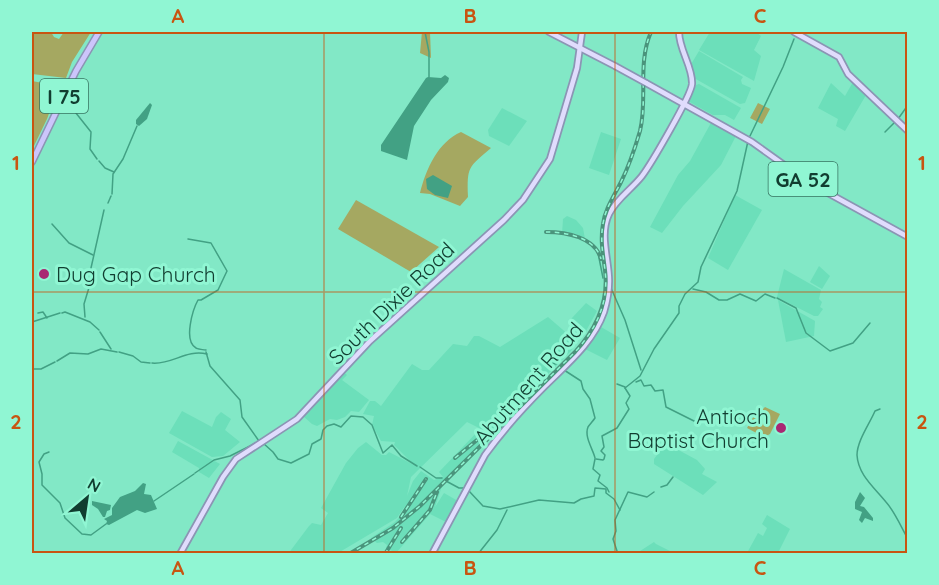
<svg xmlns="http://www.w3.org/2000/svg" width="939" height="585" viewBox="0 0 939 585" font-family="Quicksand,sans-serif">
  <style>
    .built { fill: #6cdfba }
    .green { fill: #a5a861 }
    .water { fill: #42a184 }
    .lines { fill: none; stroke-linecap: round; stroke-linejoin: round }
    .stream { stroke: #42a184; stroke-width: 1.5 }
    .major-casing { stroke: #8b95b4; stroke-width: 8 }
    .highway-casing { stroke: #8b95b4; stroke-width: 8 }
    .major { stroke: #e0dcfd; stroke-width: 4.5 }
    .highway { stroke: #ccc5fb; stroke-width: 5 }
    .rail-casing { stroke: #4a947c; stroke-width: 4 }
    .rail { stroke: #90f6d3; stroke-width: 1.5; stroke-dasharray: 4.5; stroke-linecap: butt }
    .major-bridge-casing { stroke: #8b95b4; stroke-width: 8; stroke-linecap: butt }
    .major-bridge { stroke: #e0dcfd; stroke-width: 4.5 }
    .grid { fill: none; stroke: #c85511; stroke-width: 1.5; stroke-opacity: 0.55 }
    .poi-dot { fill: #a92773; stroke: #90f6d3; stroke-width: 2 }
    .labels { text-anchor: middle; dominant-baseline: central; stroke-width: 6; stroke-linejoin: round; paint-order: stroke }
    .shield { fill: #90f6d3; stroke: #377461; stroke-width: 1.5 }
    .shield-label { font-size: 20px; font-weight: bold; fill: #113d30 }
    .poi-label { font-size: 21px; fill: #113d30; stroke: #90f6d3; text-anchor: start }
    .street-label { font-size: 21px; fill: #113d30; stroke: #90f6d3 }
    .neatline { fill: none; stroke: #c85511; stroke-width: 2 }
    .grid-label { font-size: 20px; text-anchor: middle; font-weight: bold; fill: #c85511 }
  </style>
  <rect width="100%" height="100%" fill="#82e8c6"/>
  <!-- built -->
  <g class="built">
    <polygon points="710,32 756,32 761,36 754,50 761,56 754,81 699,50"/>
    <polygon points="699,51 743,77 741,80 742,84 751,88 745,103 740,104 694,78 690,66"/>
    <polygon points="853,82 866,95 845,131 836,126 838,119 818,108 831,83 845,96"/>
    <polygon points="699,84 741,108 734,120 725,115 713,115 688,101 696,85"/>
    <polygon points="502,108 527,121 509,146 489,136 488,130"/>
    <polygon points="712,121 737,134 721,165 683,206 662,233 650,227 678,175 690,161"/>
    <polygon points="601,132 621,139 609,175 589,168"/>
    <polygon points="735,195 762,210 728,270 708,258"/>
    <polygon points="567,216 576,220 583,228 585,239 562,234 563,219"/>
    <polygon points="819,266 830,276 822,289 810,282"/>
    <polygon points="784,269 821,290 819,299 822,302 820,307 823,309 818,316 814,316 777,297"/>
    <polygon points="778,300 815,321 814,336 786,342"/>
    <polygon points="586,303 597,311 586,331 571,319"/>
    <polygon points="548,317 577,342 570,352 491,431 487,432 467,422 411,477 407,496 413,481 421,471 434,480 443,477 439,472 479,430 489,437 443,483 435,507 444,493 458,501 446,522 430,514 396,553 386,548 387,545 383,542 377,543 371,538 395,522 402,514 405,506 397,518 338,553 288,554 309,526 312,523 321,525 328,513 321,508 346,463 358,448 366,442 382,455 386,455 389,452 414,465 394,445 395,442 381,441 372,425 374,416 363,414 370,401 375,401 381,406 412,364 422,370 429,370 453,344 467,346 474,336 479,336 500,347"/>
    <polygon points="601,327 620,338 607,360 585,349"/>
    <polygon points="343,372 347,375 342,380 369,400 359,412 351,411 345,417 337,420 330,419 317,426 312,424 302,415"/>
    <polygon points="182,411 212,427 216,417 221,412 231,419 225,430 240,442 223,456 212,457 169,433"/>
    <polygon points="178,441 220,464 209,478 199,472 199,468 172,452"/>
    <polygon points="664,446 671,446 697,460 705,469 702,474 717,482 703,495 654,464 654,459"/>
    <polygon points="767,515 790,529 778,553 747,553 758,533 763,536 767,528 762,524"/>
    <polygon points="654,542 656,544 674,553 637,553"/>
  </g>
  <!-- green -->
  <g class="green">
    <polygon points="34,32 51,32 54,37 59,39 64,32 91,32 72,62 66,78 32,74 32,38"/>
    <polygon points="422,32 430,32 431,58 420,53"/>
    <polygon points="32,81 59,86 47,119 32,150"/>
    <polygon points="758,103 770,109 762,124 750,118"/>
    <path d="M461,132L491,148C468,168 467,166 468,197L460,206L430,194L420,193C426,169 438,142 461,132Z"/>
    <polygon points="356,200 439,247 411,272 338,229"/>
    <polygon points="765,407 780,414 770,434 764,437 747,428 755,414 757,415"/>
  </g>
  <!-- water -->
  <g class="water">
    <polygon points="445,75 449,78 448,82 431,100 414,126 407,160 381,151 381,145 426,78 428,77 441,78"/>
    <polygon points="150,103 152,105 147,119 139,126 136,124 136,120"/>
    <polygon points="433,175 452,186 448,198 435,195 427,189 426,179"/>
    <polygon points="143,483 146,484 144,494 151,495 157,509 145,513 137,510 109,525 106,524 107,521 104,519 112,515 112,508 120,497 135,491"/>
    <polygon points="860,492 865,498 860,506 864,507 873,518 873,521 865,518 862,523 859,520 862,512 855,509 855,502"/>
    <polygon points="92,501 111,505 110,510 107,511 105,517 103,517 98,509 92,505"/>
  </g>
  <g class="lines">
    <!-- stream -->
    <g class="stream">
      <polyline points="425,32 429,52 429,77"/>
      <polyline points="68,103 91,132 90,149 97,159"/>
      <polyline points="898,119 908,105"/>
      <polyline points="885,132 895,122"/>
      <polyline points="750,136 783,67 794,39"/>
      <polyline points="99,161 105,168 114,172"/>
      <polyline points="112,194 113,174 123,159 137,126"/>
      <polyline points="108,203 111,196"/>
      <polyline points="52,224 69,243 93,255"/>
      <path d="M188,239L211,243L227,271L218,290L201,300H198C193,309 183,341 196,348C197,349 205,350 206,350"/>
      <polyline points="598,253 603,278"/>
      <polyline points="611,288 625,320 641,370"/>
      <polyline points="693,289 706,292 719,300 727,300 740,294 756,301 765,294 775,298"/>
      <polyline points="777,298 796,308 806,333 830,351 853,343 870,323"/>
      <polyline points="38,313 43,312 47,318"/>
      <polyline points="62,313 65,312 90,322 99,330"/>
      <polyline points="85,317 84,304 91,281 91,268 104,210"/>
      <polyline points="32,322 60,313"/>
      <polyline points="100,332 111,349"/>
      <polyline points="119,352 133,356 141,362 150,363"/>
      <polyline points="206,352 210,366 240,400 242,417 259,441"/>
      <polyline points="57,361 70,353 88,354 101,349 117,352"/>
      <polyline points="543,362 556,364"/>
      <path d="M152,363C172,365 186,349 207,354"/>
      <polyline points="32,369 41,369 55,362"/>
      <path d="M564,370L581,381L583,389L590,399L595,418C593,421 590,424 588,427C584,437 593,449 595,458"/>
      <polyline points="636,382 641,380 644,386 651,385 655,391 663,390 666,407 694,421 713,419"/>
      <polyline points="617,384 625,387"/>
      <polyline points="625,388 640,376 654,349 679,313 679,306 685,294 698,282 701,267 737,191 748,141"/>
      <path d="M880,409L875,411C870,423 857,441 857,455C858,475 875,488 886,502C895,512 901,527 908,539"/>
      <polyline points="263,443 273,452 278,459 291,463 309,454 312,444 321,439 323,430 327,426 334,424 341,427 351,416 363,417 372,425 383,453 392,445 401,456 417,466"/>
      <polyline points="49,452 44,454 39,462 42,474 42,485 60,503 65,518 82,534 91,535 106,524"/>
      <polyline points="595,459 593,469 600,475 598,481 607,488 609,492"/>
      <polyline points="596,459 603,460 604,459 605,455 601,451 604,447 602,436 617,428 629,409 626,403 630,396 625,388"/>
      <polyline points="420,467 436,478 442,478"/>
      <polyline points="195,473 214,460 230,456 256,443"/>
      <polyline points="446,481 459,488 464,488"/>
      <polyline points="661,487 667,485 673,477"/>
      <polyline points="469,491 483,506 500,509 539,500 574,503 581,499 594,496 595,488 606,489 606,493 614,499 620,510"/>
      <polyline points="154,501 194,474"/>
      <polyline points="478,554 497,530 507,510"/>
      <polyline points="618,554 613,539 616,531 615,520 628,492 647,497 654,492"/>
    </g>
    <defs>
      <g id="major">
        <polyline points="549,32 615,66"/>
        <polyline points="794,32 839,57 848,74 908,131"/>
        <polyline points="646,83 752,142 808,182 908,237"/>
        <polyline points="180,554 223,477 236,459 297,419 370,341 504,220 523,200 550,159 577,68 582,32"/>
        <path d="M432,554L485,455C503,430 523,408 545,386C567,364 593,343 604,312C607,302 609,292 609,281C609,259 599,235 609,214C617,198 632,189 642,176C651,164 691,96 692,84C693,67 679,50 679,32"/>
      </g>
      <polyline id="highway" points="32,162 76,71 99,32"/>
    </defs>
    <!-- major casing -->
    <use href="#major" class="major-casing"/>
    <!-- highway casing -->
    <use href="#highway" class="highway-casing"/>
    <!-- major -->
    <use href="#major" class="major"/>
    <!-- highway -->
    <use href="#highway" class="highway"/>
    <defs>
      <g id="rail">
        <path d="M546,232C566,232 595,237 601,259"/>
        <polyline points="455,458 477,440"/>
        <polyline points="401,517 426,479"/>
        <polyline points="402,542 430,510 437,492"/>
        <path d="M349,554L393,528L420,506L575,352C597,328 609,302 605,270C603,254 600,240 603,224C605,209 614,196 621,182C629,166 635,148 640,131C648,98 637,64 651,32"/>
        <polyline points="385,554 401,528"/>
      </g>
    </defs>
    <!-- rail casing -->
    <use href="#rail" class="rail-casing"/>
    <!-- rail -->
    <use href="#rail" class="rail"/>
    <defs>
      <polyline id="major-bridge" points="615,66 646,83"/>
    </defs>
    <!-- major-bridge casing -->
    <use href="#major-bridge" class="major-bridge-casing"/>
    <!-- major-bridge -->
    <use href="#major-bridge" class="major-bridge"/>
  </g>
  <!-- grid -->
  <path class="grid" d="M324,32V554M615,32V554M32,292H908"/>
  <!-- markers -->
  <g class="poi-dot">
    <circle cx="44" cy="274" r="6"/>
    <circle cx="781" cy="428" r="6"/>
  </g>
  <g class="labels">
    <!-- shield labels -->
    <g class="shield">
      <rect x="40" y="79" width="48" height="34" rx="4.5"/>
      <rect x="768.5" y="162" width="69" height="34" rx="4.5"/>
    </g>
    <g class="shield-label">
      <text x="64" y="96">I 75</text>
      <text x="803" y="179">GA 52</text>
    </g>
    <!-- poi labels -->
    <g class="poi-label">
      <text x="56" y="274">Dug Gap Church</text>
      <text x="769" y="416" text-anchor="end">Antioch<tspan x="769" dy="24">Baptist Church</tspan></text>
    </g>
    <!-- street labels -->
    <g class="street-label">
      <text transform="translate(391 303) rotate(-44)">South Dixie Road</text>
      <text transform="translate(528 383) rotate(-49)">Abutment Road</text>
    </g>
  </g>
  <!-- border -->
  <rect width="939" height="585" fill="none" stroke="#90f6d3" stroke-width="66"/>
  <!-- north arrow -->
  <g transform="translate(87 498) rotate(29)" stroke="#90f6d3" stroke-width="4.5" paint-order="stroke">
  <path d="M0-4.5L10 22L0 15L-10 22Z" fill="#113d30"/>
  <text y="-9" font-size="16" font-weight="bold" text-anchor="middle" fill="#113d30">N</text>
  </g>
  <rect x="33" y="33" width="873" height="519" class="neatline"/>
  <g class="grid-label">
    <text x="178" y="23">A</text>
    <text x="470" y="23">B</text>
    <text x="760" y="23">C</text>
    <text x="16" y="170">1</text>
    <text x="922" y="170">1</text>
    <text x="16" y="429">2</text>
    <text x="922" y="429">2</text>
    <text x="178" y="575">A</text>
    <text x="470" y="575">B</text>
    <text x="760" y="575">C</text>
  </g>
</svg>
